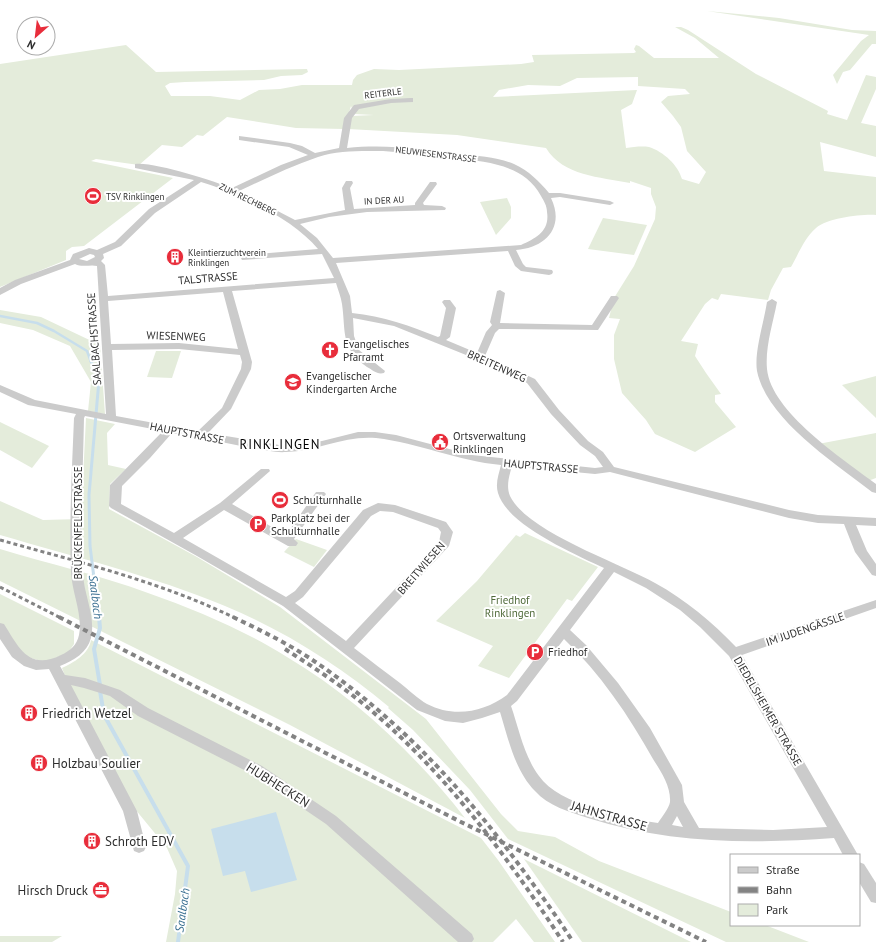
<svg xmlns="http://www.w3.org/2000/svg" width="876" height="942" viewBox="0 0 876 942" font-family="'PT Sans',sans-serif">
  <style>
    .green { fill: #e4ecdb; fill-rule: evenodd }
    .water { fill: #c7deec }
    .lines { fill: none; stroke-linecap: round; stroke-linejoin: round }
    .stream-far2 { stroke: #c7deec; stroke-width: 2.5 }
    .stream-far1 { stroke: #c7deec; stroke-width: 3 }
    .stream { stroke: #c7deec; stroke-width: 4 }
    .minor { fill: #cbcbcb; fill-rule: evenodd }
    .rail-far1 { stroke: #838383; stroke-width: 3; stroke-dasharray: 4 3; stroke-linecap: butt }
    .rail { stroke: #838383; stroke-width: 4; stroke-dasharray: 5 4; stroke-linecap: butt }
    .labels { text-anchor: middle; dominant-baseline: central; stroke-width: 4; stroke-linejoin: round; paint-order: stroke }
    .far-street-label { font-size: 9px; fill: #2e2e2e; stroke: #fff }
    .far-poi-label { font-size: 9px; fill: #2e2e2e; stroke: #fff; text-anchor: start }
    .street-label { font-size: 11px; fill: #2e2e2e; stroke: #fff }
    .poi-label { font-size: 11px; fill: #2e2e2e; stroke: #fff; text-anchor: start }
    .park-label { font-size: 11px; fill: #516b3b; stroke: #fff }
    .water-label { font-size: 12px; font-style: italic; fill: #3b7092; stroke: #fff }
    .quarter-label { font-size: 13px; letter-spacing: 1px; fill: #000; stroke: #fff }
    .near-poi-label { font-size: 13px; fill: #2e2e2e; stroke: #fff; text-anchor: start }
    .near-street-label { font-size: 13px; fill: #2e2e2e; stroke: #fff }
  </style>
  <rect width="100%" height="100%" fill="#fff"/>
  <!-- green -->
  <g class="green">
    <polygon points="707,11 779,18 852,30 876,31 876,44 872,44 850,70 843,72 837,84 833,75 861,41 869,35"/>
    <path d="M675,27H681L688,30L756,74L828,111L827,114L847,120L866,75L876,77V89L861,123L876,126V157L820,142L824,171L876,177V215C861,214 828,218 816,228C805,237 798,255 791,267L783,268L771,290L768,300L721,294L718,300L712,298L705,304L681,341L698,344L695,356L706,373L721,394L715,395V402L736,427L695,452L655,434L646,420L622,393L614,359V335L620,319L609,318L614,298L634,266L655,219L656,207L651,194V188L630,181V183C600,177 563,176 546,148L457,135L348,129L351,116L374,115L354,114L351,106L344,129L296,128L227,117L203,136L197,135L182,147L162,145L139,165L96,159L91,161L173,178L84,246L72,247L66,251V260L0,287V64L126,45L156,72L307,69L308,72L302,75L281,76L264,80L185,82L170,83L165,86L171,96H210L240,100L259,90L280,89L302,85H352L353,80L357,75L374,69L399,70L521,64L534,62L532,55L634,53L636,52L634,49L636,45L639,46L654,58H719L695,38ZM638,77V86L685,89L690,94L668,96L661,102L673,116L681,127L687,151L706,172L699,184L682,179C678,165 664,152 649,147C642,146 633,147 626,148L621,110L632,104L637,90L493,97L499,90L528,85L560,86L577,78Z"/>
    <polygon points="507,198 511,207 511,218 496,235 480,202"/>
    <polygon points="603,218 647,225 634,255 588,249"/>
    <polygon points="0,310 41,317 100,345 105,414 88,411 91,382 70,346 33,330 0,323"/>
    <polygon points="156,351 181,351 172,378 147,377"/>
    <polygon points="876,376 876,418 842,385"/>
    <path d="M86,418L115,424L107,433L108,465L126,469L110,484L109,509L197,557L280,607L426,719L501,814L518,831L555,837L599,861L731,912V925H765L809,942H726L508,839L470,790L413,730L388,708L389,707C340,666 285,631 225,606C153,576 75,557 0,535V501L43,520L81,519Z"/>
    <polygon points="0,422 49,446 32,468 0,450"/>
    <polygon points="876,433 876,478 865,482 818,444"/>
    <polygon points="525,533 598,567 572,601 567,599 509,678 478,666 493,646 436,621 477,581 516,535 520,537"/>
    <polygon points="296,539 327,550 314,567 284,552"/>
    <path d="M0,549C49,564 100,575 148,593C196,610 244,630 287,657C356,698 416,755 465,818L290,725L0,581Z"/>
    <polygon points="0,594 74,631 74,644 68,653 45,662 23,656 0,624"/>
    <path d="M91,640L481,838L498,860L555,942H534L516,919L493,942H166L175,894L177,871L167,848L135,809L68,683L62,668C73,663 89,654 91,640Z"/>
    <polygon points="524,859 691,942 582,942"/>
    <polygon points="0,936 62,936 52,942 0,942"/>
  </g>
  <!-- water -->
  <polygon class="water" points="276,812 297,880 251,892 245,871 223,876 211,829"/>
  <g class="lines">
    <!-- stream-far2 -->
    <polyline class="stream-far2" points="0,316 37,323 54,331 87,351 91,362"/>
    <!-- stream-far1 -->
    <polyline class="stream-far1" points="91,361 99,380 89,495 90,546 99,618"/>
    <!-- stream -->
    <g class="stream">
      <polyline points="99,617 100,628 94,649 100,685"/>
      <polyline points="100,691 104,715 188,866 178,942"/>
    </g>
    <!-- minor -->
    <g class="minor">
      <path d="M410,98H413V102L391,103L359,109L352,118L347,148C385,144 423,149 460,154C478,156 497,157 514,164C529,171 539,181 549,193H560L610,201L614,203L610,205L560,197L551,198C565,227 546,248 516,250L523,264L526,267L552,270L553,272L552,274L549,275L521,271L515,266L508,251L336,263L350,296L352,313C383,316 410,326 438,337L440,336L446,308L442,302L444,300H450L456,308L450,337L446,340L477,353L486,332L492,325L490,322L497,291L500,290L505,293L500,323L592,325L611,296H617L619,298L598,330L499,329L495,333L485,356L535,379L559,410L588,441L603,452L614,467L789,510L818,515L876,518V526L856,525L867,551L876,564V576L872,575L855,552L844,524L818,523L789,518L610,472L595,474L512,466C509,476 506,487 510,496C527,532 620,563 655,583C686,600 712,622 736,647L876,600V608L742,655L858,855H843L834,838C750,844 669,844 588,818C570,812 548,806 535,791C515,771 508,738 500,712L482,718L463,723L445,721L417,710L283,606L197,556L111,508L109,506L110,485L163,431L85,416L84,418C83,470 80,523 83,574C84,595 96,617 91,638C87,653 74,660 60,666L65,675L85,678L120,690L148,708L262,766L336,816L472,934L474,939L472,942H458L326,824L252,774L138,716L110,696L84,688L71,685L137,811L146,847L144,851L139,853L134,851L123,811L49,669L36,670L24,666L12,657L0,639V623L4,624C19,648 29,671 61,655C70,651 77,645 79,635C83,615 72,593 71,572C69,521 72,469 74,418L76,414L28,405L0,392V385L35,400L106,414L97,266C90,264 83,268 75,264L21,284L0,295V288L15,280L70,260L73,254L89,248L97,250L115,242L149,209L194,180L135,168V164C152,161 214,181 232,188L281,165L308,155L289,147L239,140V136L290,143L302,146L315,153L339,148L344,118L354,105L391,99ZM383,151C407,153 432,155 456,158C488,162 525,165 541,196C544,201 547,206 547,212C550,231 536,238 521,245L333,258L317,238L300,224L329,217L367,212L445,210L446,208L442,206L424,205L423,203L437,184L436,182H430L415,203V205L354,209L350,188L353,183L352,181H346L342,188L345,210L295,220L239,191C265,179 291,166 318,157C338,150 362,151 383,151ZM201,182C240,194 292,218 318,249L245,255L242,256L241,258L242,260L322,254L334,278L108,296L105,265L101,261L104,258L103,254L121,246L155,213ZM90,254L94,255L95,257L87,261L79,259ZM336,283C338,290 341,297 342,304C346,332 340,348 367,367C373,370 377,375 384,373L385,371L359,350L354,336L353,318L394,326L476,359L527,383L551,414L580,445L595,456L603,467L595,468L472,455L396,435L375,432H358L322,441L285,446L208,433L231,409L251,369L252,362L232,291ZM223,292L238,349L179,343L111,344L108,301ZM179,349L240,355L242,362L241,369L222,408L198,431L116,416L112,350ZM172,433C195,437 218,441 241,446C255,448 272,453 286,452C317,451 346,435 376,438C419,443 458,461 501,465C499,474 495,483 498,493C507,525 575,554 604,568L507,695C484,712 454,718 427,704C418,699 409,690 400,683C385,672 370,660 354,648L449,546L453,532L446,522L395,505L378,503L363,510L295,591L286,597L183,538L224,510L288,546H296L298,543L294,539L326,494L324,492H316L286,535L232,504L270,471L269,469H261L220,503L174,533L121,504L122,486L150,458ZM380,511L393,512L438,528L441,532L439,542L346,641L295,603L303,597L371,516ZM614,572L646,588L680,610L700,627L729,656L827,827L773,830L699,828L684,802L682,785L650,728L618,683L586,645L570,630ZM564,639C600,673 629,716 653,759C661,772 671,786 670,802C669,808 662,817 658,823C625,818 559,805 539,776C524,756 519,729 511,706L517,701ZM677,816L683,827L672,825Z"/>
      <path d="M772,299L777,302C773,323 765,347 767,369C771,412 843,459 876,484V493L872,492C835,463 767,420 757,371C754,352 764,322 767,302Z"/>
      <polygon points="859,862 864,864 876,883 876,903 871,902 859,882"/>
    </g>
    <!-- rail-far1 -->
    <g class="rail-far1">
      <path d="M0,540C79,562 161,582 235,618"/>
      <polyline points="0,587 61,618"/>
    </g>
    <!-- rail -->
    <g class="rail">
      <polyline points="59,617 459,821 706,942"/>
      <path d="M233,617C262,631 291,645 317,663C400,720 466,792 525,873C541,895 558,918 573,942"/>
      <path d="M285,649C313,667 341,685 367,707C446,773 507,856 563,942"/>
    </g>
  </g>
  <!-- icons -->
  <defs>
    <symbol id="stadium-disc" viewBox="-11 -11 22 22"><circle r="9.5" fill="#e82d3b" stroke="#fff"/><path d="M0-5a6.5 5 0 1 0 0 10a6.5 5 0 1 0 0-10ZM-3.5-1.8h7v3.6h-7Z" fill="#fff"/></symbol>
    <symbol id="building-disc" viewBox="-11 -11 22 22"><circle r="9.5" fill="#e82d3b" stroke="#fff"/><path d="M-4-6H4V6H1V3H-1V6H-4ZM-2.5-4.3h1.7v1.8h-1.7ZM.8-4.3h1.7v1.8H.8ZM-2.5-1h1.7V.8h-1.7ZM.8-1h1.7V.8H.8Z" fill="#fff"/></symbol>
    <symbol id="church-disc" viewBox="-11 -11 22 22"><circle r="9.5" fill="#e82d3b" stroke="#fff"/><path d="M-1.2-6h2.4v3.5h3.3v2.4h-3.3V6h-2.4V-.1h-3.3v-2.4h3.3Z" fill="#fff"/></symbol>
    <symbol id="school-disc" viewBox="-11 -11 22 22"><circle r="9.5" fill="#e82d3b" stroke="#fff"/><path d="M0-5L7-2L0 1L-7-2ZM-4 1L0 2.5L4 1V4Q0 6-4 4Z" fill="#fff"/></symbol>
    <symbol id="civic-disc" viewBox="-11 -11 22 22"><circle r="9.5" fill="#e82d3b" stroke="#fff"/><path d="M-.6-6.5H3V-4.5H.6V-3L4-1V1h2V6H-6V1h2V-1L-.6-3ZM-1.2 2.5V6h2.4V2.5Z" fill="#fff"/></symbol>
    <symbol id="parking-disc" viewBox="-11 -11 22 22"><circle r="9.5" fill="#e82d3b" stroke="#fff"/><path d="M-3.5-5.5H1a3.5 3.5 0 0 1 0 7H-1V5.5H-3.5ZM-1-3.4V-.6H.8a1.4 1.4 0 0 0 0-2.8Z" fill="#fff"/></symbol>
    <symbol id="office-disc" viewBox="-11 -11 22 22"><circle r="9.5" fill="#e82d3b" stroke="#fff"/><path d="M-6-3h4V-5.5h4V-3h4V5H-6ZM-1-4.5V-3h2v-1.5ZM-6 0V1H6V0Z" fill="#fff"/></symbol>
  </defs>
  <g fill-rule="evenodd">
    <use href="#stadium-disc" x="83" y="186" width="20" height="20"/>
    <use href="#building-disc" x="165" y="247" width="20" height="20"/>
    <use href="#church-disc" x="320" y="340" width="20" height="20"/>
    <use href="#school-disc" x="283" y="372" width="20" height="20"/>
    <use href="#civic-disc" x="430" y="432" width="20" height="20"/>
    <use href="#stadium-disc" x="270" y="490" width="20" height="20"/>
    <use href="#parking-disc" x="248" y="514" width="20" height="20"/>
    <use href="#parking-disc" x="525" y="642" width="20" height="20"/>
    <use href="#building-disc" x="19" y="703" width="20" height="20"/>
    <use href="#building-disc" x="29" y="753" width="20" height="20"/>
    <use href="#building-disc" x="82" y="831" width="20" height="20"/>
    <use href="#office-disc" x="91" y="880" width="20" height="20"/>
  </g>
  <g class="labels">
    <!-- far-street labels -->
    <g class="far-street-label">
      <text transform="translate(383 93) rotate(-7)">REITERLE</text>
      <text transform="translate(436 154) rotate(7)">NEUWIESENSTRASSE</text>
      <text transform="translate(248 199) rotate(26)">ZUM RECHBERG</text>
      <text transform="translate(384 200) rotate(-3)">IN DER AU</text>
    </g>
    <!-- far-poi labels -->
    <g class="far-poi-label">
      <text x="106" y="196">TSV Rinklingen</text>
      <text x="188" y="252">Kleintierzuchtverein<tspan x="188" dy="10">Rinklingen</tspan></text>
    </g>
    <!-- street labels -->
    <g class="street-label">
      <text transform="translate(208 278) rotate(-5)">TALSTRASSE</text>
      <text transform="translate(176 336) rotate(2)">WIESENWEG</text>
      <text transform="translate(94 339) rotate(-94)">SAALBACHSTRASSE</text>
      <text transform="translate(497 366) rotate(24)">BREITENWEG</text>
      <text transform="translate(187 433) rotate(11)">HAUPTSTRASSE</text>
      <text transform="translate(541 466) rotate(5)">HAUPTSTRASSE</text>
      <text transform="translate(78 523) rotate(-90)">BRÜCKENFELDSTRASSE</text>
      <text transform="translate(421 568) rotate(-49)">BREITWIESEN</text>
      <text transform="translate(805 629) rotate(-19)">IM JUDENGÄSSLE</text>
      <text transform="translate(768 711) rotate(60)">DIEDELSHEIMER STRASSE</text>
    </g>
    <!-- poi labels -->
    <g class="poi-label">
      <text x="343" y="344">Evangelisches<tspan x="343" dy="13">Pfarramt</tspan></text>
      <text x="306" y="376">Evangelischer<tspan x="306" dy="13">Kindergarten Arche</tspan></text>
      <text x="453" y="436">Ortsverwaltung<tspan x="453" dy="13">Rinklingen</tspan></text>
      <text x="293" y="500">Schulturnhalle</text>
      <text x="271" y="518">Parkplatz bei der<tspan x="271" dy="13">Schulturnhalle</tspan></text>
      <text x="548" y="652">Friedhof</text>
    </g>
    <!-- park labels -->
    <g class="park-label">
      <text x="510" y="600">Friedhof<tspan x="510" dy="13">Rinklingen</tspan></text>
    </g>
    <!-- water labels -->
    <g class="water-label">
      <text transform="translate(96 597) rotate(83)">Saalbach</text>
      <text transform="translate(182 910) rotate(-82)">Saalbach</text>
    </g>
    <!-- quarter labels -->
    <g class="quarter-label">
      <text x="280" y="444">RINKLINGEN</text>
    </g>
    <!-- near-poi labels -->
    <g class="near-poi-label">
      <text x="42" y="713">Friedrich Wetzel</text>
      <text x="52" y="763">Holzbau Soulier</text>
      <text x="105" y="841">Schroth EDV</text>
      <text x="88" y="890" text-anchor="end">Hirsch Druck</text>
    </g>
    <!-- near-street labels -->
    <g class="near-street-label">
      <text transform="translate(278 785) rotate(32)">HUBHECKEN</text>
      <text transform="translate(609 816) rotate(16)">JAHNSTRASSE</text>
    </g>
  </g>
  <!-- legend -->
  <rect x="730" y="854" width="130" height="72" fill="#ffffff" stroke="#ababab"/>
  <rect x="738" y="867" width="20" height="6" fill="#cbcbcb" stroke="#ababab"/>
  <text x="766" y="874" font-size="12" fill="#2e2e2e">Straße</text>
  <rect x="738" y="887" width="20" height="6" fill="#838383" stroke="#ababab"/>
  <text x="766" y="894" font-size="12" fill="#2e2e2e">Bahn</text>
  <rect x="738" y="904" width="20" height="12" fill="#e4ecdb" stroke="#ababab"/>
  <text x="766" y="914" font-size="12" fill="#2e2e2e">Park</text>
  <!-- north arrow -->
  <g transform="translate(36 36) rotate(208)"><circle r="19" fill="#ffffff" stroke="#ababab"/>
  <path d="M0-3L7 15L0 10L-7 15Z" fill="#e82d3b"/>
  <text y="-6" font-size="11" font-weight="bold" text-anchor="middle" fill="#2e2e2e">N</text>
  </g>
</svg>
